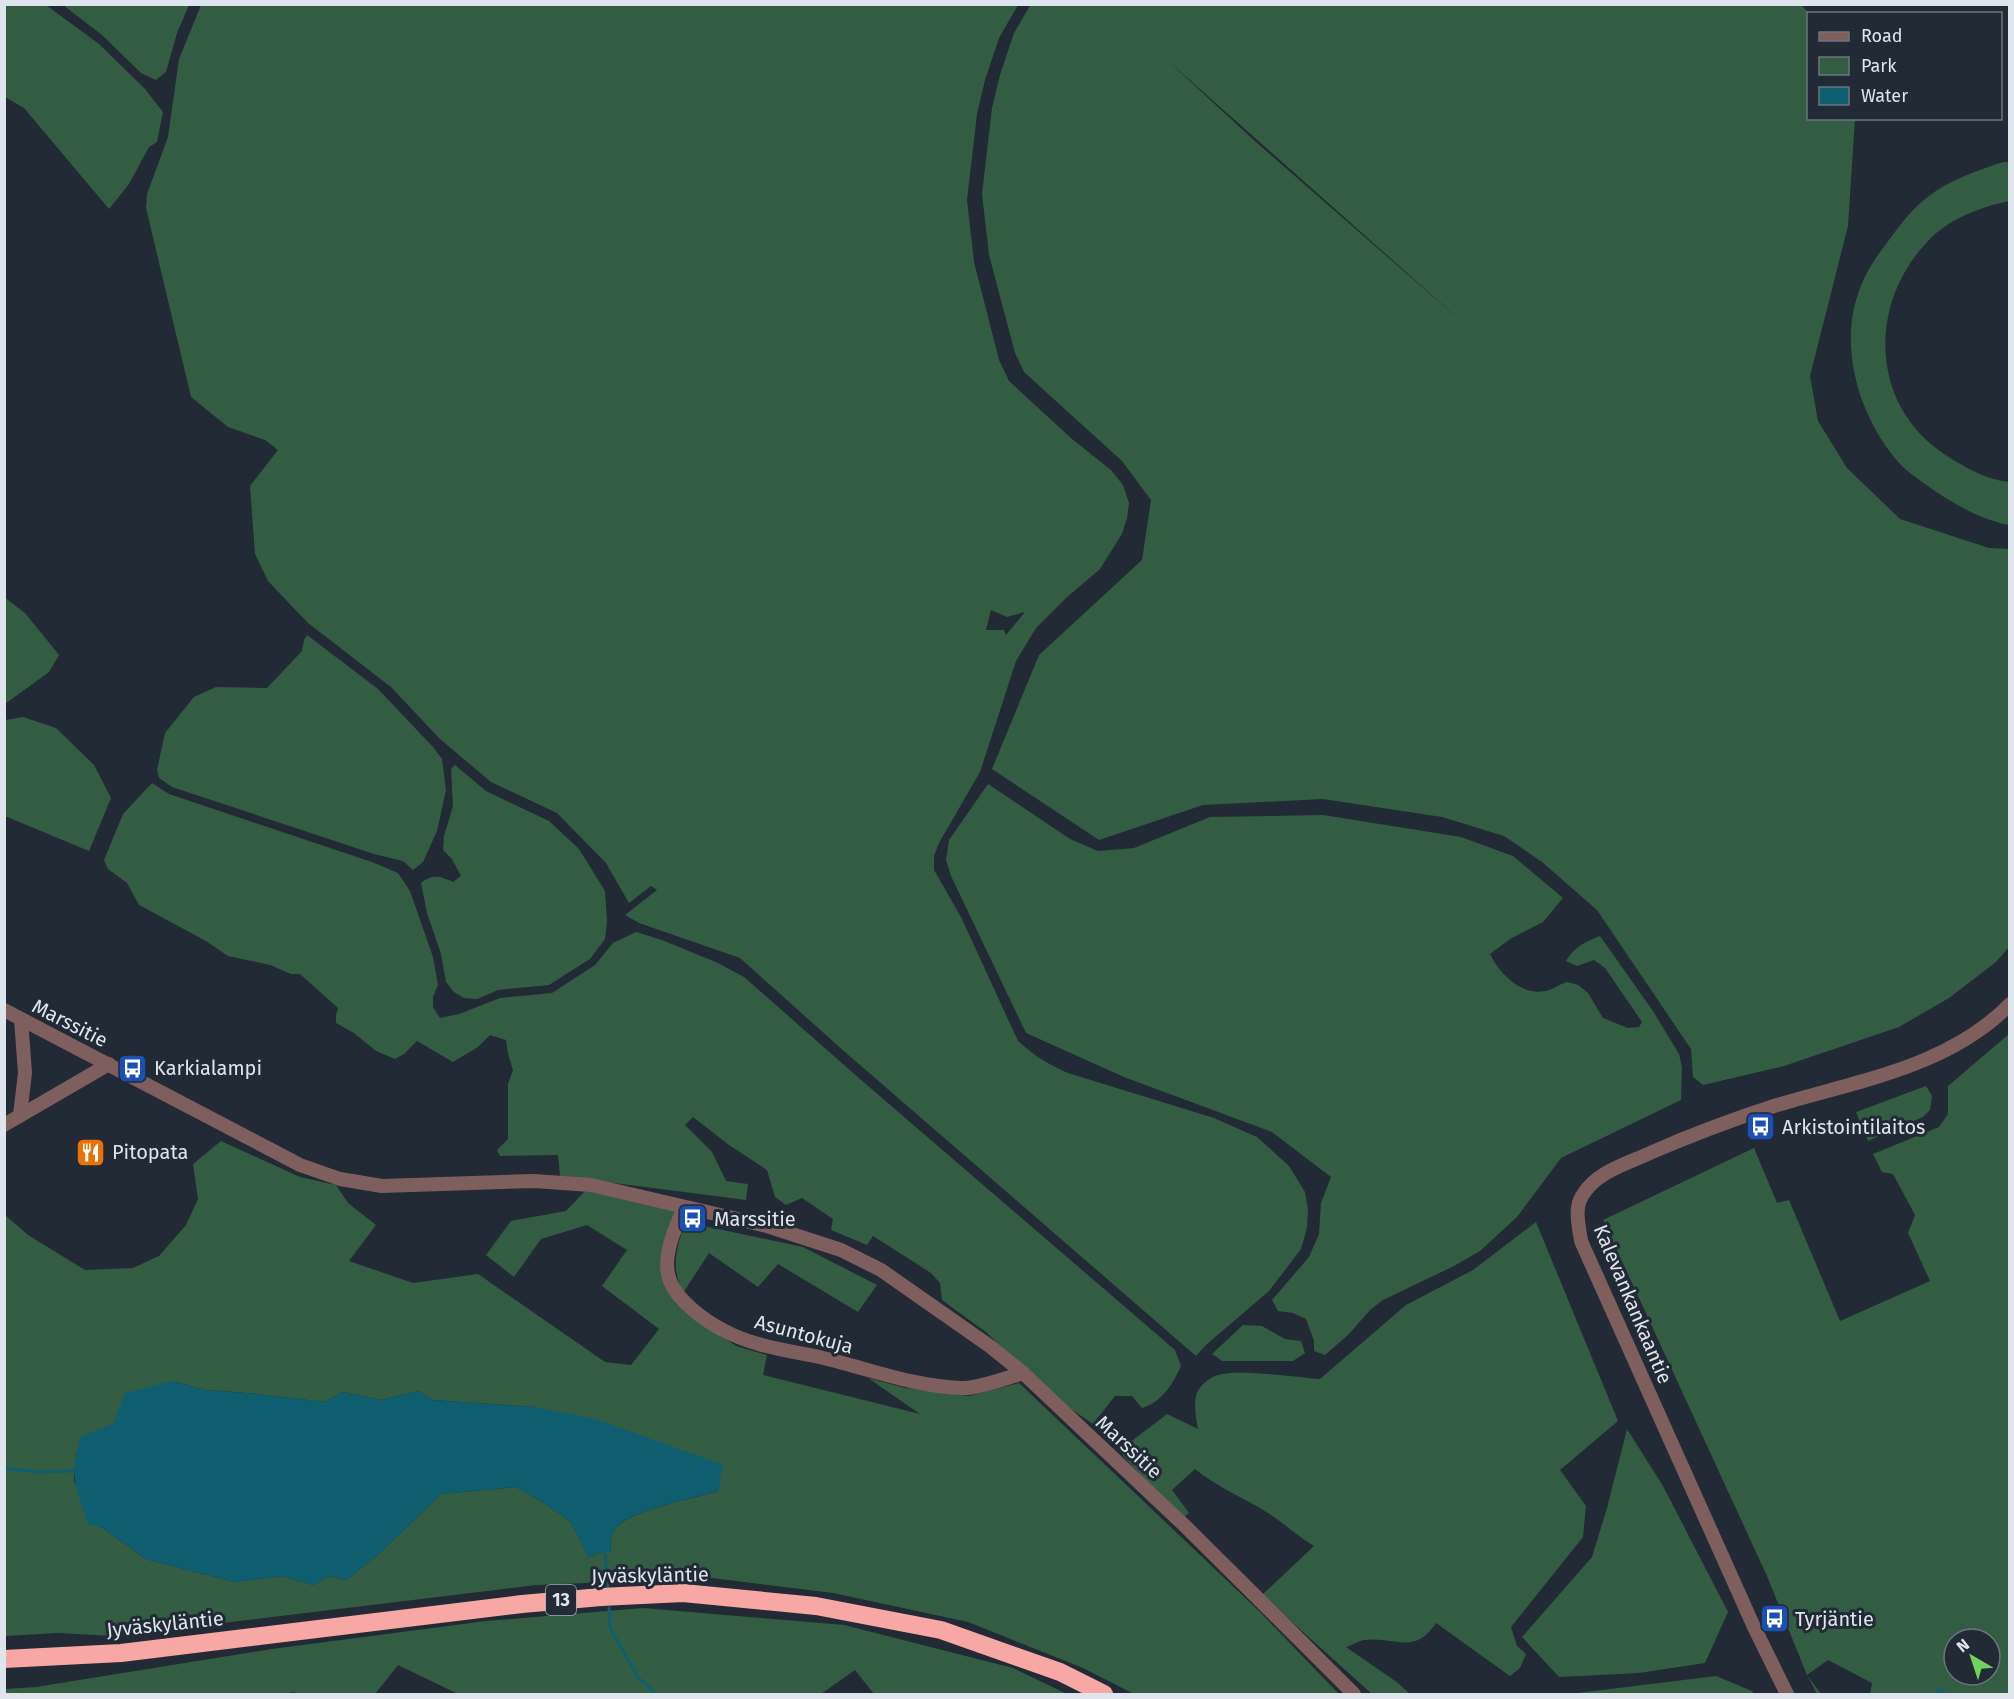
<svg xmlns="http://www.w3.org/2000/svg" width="2014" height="1699" viewBox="0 0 2014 1699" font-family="'Fira Sans',sans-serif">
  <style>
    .green { fill: #335d42; fill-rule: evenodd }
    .water { fill: #0e5e70 }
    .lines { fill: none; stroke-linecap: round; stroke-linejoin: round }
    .stream { stroke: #0e5e70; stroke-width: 3 }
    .minor { stroke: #7f5f5d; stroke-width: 14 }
    .highway { stroke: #f7a7a4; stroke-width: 18 }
    .labels { text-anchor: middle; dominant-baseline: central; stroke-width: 6; stroke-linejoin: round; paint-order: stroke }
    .shield { fill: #212a35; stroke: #a6adb5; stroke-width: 1.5 }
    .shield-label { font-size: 18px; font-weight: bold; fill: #dfe5ec }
    .street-label { font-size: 20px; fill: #dfe5ec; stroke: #212a35 }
    .poi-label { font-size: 20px; fill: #dfe5ec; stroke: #212a35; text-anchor: start }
  </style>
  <rect width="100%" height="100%" fill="#212a35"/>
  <!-- green -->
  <g class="green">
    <path d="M1031,4L1801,5L1809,13L1808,118L1855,119L1848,226L1810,376L1818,421L1847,468L1900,519L1989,548L2009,549L2010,946L1996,962L1949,998L1899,1027L1784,1066L1703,1085L1693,1077L1691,1049L1597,910L1542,862L1504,836L1442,817L1323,799L1203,805L1099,840L992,769L1039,655L1142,560L1151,500L1122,461L1024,372L1015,353L989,255L982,194L992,108L1000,75L1014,33ZM1166,59L1469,328L1257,143Z"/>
    <polygon points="4,5 46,5 99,44 145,89 163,112 157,142 149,147 129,184 109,209 24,108 5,97"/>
    <polygon points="63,5 189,5 177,33 166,72 156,80 141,73 102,35"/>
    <path d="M201,5H1018L999,38L985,80L977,114L967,200L974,262L999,360L1009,381L1072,439L1111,470L1123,485L1129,503L1127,518L1122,534L1100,569L1066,598L1036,628L1016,661L980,772L939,843L934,856V870L961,917L1018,1041C1033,1055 1049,1065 1068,1073L1214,1118L1257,1137L1289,1166L1305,1192L1308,1209L1307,1228L1301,1249L1269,1291L1207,1344L1196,1356L845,1052L740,958L639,923L625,915L657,890L651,886L629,903L606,863L557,813L491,782L440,739L391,687L308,623L268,581L255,554L250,486L278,450L265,440L228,427L191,397L146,208L147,194L168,137L179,59ZM991,610L1007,617L1025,612L1006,635L1004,630H986Z"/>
    <path d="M2003,162H2009V201C1982,207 1953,217 1932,237C1867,300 1868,406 1947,456C1966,468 1987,480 2009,482V525C1978,519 1950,502 1925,484C1917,478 1909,473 1903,467C1862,424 1838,352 1858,294C1865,272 1878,254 1892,236C1903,221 1914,207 1929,196C1951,179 1977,171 2003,162Z"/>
    <polygon points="4,597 25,613 59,655 49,672 5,704"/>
    <polygon points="307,635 378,689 433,747 442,759 446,790 437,831 423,862 413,870 403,861 374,854 172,787 159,778 157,770 165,733 194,697 216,687 267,688 302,651 304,640"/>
    <polygon points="23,717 56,728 94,765 111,798 89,851 5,816 5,720"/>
    <path d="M455,765L486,791L549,821L579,849L605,891L607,921L605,939L590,959L549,985L498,990L477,999L464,998L454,992L446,982L441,954L427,913L421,883C433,874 439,876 453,882L461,876L452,859L443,850L444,836L453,806L451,769Z"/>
    <path d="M152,783L169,794L372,862L398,873L410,891L433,957L438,985L433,997V1007L440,1018L459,1014L500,998L552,993L595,965L613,943L636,932L662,940L718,963L744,977L860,1079L1175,1350L1181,1366C1173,1384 1162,1402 1142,1408L1132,1396H1115L1093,1424L1052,1396L987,1333L942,1300L940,1283L931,1273L873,1236L867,1245L831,1230L833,1219L802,1198L786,1205L775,1197L767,1170L729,1145L693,1117L685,1125L712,1152L726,1181L748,1184L746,1200L560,1176L558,1155L500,1156L497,1150L508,1139V1084L513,1070L508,1054L506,1040L490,1035L478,1047L453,1062L417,1041L404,1054L395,1059L376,1051L354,1033L336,1023V1015L338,1008L300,974H291L270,965L228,956L206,941L139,905L127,883L108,869L104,860L123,814Z"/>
    <path d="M988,784L1070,839L1098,851L1134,848L1210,817L1323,815L1461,837L1513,856L1563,898L1543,922L1510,939L1490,954C1499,973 1521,996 1545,991C1552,990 1560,984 1567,982L1578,985L1588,993L1603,1018L1628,1028L1639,1027L1642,1022L1605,968L1594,960L1577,966L1566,961C1574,947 1585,942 1600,936L1653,1011L1679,1054L1682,1067L1681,1100L1561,1158L1517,1217L1480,1251L1454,1266L1383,1300L1370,1310L1349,1334L1325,1355L1314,1351V1341L1306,1319L1293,1313L1278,1311L1272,1300L1309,1257L1319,1234L1321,1203L1331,1177L1272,1132L1124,1077L1026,1033L951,876L946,860L949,840Z"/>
    <path d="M2009,1034V1694H1870L1872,1683L1828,1660L1807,1675L1821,1694H1817L1807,1675L1767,1576L1603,1220L1754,1148L1777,1203L1789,1200L1840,1321L1930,1281L1908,1233L1915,1215L1893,1174L1882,1172L1873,1154L1939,1127L1948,1114V1086ZM1954,1639H1990V1675H1954Z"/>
    <polygon points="1926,1086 1932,1096 1930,1110 1923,1117 1868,1141 1856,1112"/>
    <path d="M221,1141L300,1177L336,1185L348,1203L376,1225L349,1261L413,1283L478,1274L605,1362L631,1365L659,1329L602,1286L627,1250L587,1225L541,1239L514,1277L486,1255L511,1221L566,1211L586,1190L677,1211L661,1264L699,1320L736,1346L767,1355L763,1375L920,1414L868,1378L905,1388L969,1396L1019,1383L1258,1610L1339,1694H1134L1083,1668L968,1622L833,1593L712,1578L536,1585L115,1636L58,1633L5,1636V1215L28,1235L85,1270L133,1268L159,1256L186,1225L198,1199L193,1164ZM172,1381L205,1390L247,1393L325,1402L343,1392L381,1400L418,1391L433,1400L534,1407L718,1491C692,1499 636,1509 617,1526C611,1532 609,1544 611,1552L605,1551L589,1557L571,1522L541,1501L516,1487L441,1494L380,1553L346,1580L329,1576L313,1585L283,1576L234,1582L146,1559L101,1527L74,1481L76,1454L113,1424Z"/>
    <path d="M685,1222L803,1247L877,1285L858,1312L778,1264L758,1287L709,1253L683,1293C670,1266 677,1248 685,1222Z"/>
    <path d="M1536,1222L1618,1421L1560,1470L1586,1506L1583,1537L1511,1627L1517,1646L1526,1654L1520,1668L1510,1676L1436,1623C1414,1656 1396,1636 1364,1640C1358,1641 1352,1645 1346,1647L1398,1683L1410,1694H1372L1262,1595L1314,1546C1297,1536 1284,1523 1268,1513C1244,1498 1217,1487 1195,1469L1172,1490L1189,1513L1182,1519L1123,1456L1121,1445L1133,1440L1167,1414L1198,1429C1196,1418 1193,1403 1197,1393C1201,1384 1209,1378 1218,1375C1240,1369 1295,1377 1320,1379L1406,1305L1473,1270Z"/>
    <polygon points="1243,1325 1262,1326 1285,1339 1301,1341 1305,1353 1293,1361 1222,1361 1212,1354"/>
    <polygon points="1627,1429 1663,1486 1728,1612 1705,1663 1639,1673 1559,1677 1522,1637 1592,1557 1607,1508"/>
    <polygon points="643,1608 844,1625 1013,1668 1067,1694 874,1694 855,1670 821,1694 458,1694 398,1665 375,1694 296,1694 295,1692 282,1694 5,1694 5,1689 36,1687 272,1649 486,1621"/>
    <polygon points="1716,1676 1752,1691 1754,1694 1569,1694"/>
  </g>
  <!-- water -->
  <path class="water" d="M172,1381L205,1390L247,1393L325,1402L343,1392L381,1400L418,1391L433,1400L534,1407L596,1419L723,1465L718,1491C694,1498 633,1510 617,1526C611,1533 609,1545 611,1553L605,1551L589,1557L571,1522L541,1501L516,1487L441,1494L380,1553L346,1580L329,1576L313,1585L283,1576L234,1582L146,1559L101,1527L88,1524C75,1486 69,1477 81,1436L113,1424L125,1393Z"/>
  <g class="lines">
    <!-- stream -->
    <g class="stream">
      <polyline points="4,1468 38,1472 74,1471"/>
      <polyline points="605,1551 608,1589"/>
      <polyline points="609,1608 610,1628 638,1677 652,1690 654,1694"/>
      <polyline points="1935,1694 1939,1690 1947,1694"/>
    </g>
    <!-- minor -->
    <g class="minor">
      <polyline points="4,1010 300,1165 340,1179 382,1186 534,1181 591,1185 767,1226 841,1250 881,1270 991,1347 1023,1373 1184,1525 1354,1694"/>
      <polyline points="20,1115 25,1073 21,1019"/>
      <polyline points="4,1125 109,1064"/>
      <path d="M684,1207C675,1229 661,1257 670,1281C677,1300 705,1321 723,1330C750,1345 784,1350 815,1356C864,1367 910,1386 961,1388C976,1389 1007,1378 1023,1373"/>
      <path d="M1787,1694L1754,1627L1581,1241C1579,1226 1574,1209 1582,1196C1596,1172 1626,1164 1650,1153C1691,1135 1731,1120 1774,1106C1855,1081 1948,1068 2010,1004"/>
    </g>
    <!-- highway -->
    <polyline class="highway" points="4,1659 121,1653 522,1604 601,1597 683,1593 816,1606 941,1630 1060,1672 1104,1694"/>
  </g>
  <!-- icons -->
  <defs>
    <symbol id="bus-square" viewBox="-11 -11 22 22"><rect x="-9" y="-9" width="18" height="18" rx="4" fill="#1a4fb4" stroke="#212a35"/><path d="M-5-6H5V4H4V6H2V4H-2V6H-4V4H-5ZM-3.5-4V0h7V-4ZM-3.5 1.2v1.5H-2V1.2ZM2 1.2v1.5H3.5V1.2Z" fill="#fff"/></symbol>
    <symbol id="restaurant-square" viewBox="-11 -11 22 22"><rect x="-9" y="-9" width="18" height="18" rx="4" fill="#e8710a" stroke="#212a35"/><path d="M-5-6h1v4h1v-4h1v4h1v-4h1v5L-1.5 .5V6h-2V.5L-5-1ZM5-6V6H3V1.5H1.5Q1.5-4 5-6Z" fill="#fff"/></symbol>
  </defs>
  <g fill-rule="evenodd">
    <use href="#bus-square" x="116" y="1052" width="33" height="33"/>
    <use href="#bus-square" x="1744" y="1110" width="33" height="33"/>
    <use href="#restaurant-square" x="74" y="1136" width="33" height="33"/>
    <use href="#bus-square" x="676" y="1202" width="33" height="33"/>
    <use href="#bus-square" x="1758" y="1602" width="33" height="33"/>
  </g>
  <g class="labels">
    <!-- shield labels -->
    <rect class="shield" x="546" y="1585" width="30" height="30" rx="4.5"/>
    <g class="shield-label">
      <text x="561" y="1600">13</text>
    </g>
    <!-- street labels -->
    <g class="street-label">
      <text transform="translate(70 1023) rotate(27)">Marssitie</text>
      <text transform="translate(1633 1304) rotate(67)">Kalevankankaantie</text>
      <text transform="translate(804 1334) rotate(15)">Asuntokuja</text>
      <text transform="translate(1129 1447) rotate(43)">Marssitie</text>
      <text transform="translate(650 1575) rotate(-1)">Jyväskyläntie</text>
      <text transform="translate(165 1624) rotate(-6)">Jyväskyläntie</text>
    </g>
    <!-- poi labels -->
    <g class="poi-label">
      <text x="154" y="1068">Karkialampi</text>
      <text x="1782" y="1127">Arkistointilaitos</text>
      <text x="112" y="1152">Pitopata</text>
      <text x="714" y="1219">Marssitie</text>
      <text x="1795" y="1619">Tyrjäntie</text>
    </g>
  </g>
  <!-- border -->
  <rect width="2014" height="1699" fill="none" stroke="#dfe5ec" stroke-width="12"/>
  <!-- legend -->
  <rect x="1807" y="12" width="195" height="108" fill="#212a35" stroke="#6d757e" stroke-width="1.5"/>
  <rect x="1819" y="32" width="30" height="9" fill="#7f5f5d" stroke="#6d757e" stroke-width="1.5"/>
  <text x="1861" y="42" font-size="18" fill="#dfe5ec">Road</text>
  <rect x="1819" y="57" width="30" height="18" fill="#335d42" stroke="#6d757e" stroke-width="1.5"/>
  <text x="1861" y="72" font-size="18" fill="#dfe5ec">Park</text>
  <rect x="1819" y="87" width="30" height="18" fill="#0e5e70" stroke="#6d757e" stroke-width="1.5"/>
  <text x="1861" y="102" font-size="18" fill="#dfe5ec">Water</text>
  <!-- north arrow -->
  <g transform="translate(1972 1657) rotate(321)"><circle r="28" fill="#212a35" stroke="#6d757e" stroke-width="1.5"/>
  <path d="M0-4.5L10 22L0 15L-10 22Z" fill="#71d25e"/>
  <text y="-9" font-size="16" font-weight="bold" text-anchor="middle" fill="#dfe5ec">N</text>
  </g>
</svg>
